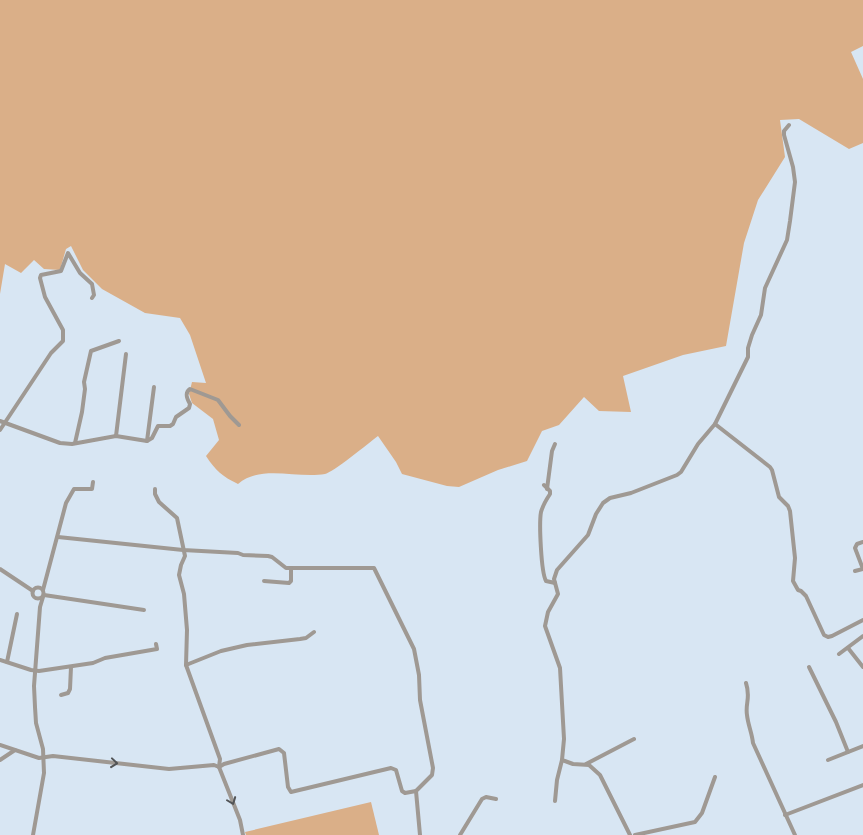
<svg xmlns="http://www.w3.org/2000/svg" width="863" height="835" viewBox="0 0 863 835" font-family="'Golos Text',sans-serif">
  <style>
    .green { fill: #daaf88 }
    .lines { fill: none; stroke-linecap: round; stroke-linejoin: round }
    .street { stroke: #9f9993; stroke-width: 4 }
    .oneway { stroke: #525456 }
  </style>
  <rect width="100%" height="100%" fill="#d8e6f3"/>
  <!-- green -->
  <g class="green">
    <path d="M0,0H863V46L851,52L863,79V143L849,149L799,119L780,120L785,157L758,200L744,243L726,346L683,355L623,376L631,412L599,411L584,397L559,425L542,431L527,461L498,470L459,487L447,486L402,474L396,462L378,436C369,443 332,473 325,474C297,479 261,464 238,484C223,477 215,470 206,456L219,440L213,419L192,403L189,394L192,382L206,383L190,335L180,318L145,313L102,289L83,270L71,246L66,249L60,270L44,269L34,260L21,273L5,264L0,294Z"/>
    <polygon points="371,802 379,835 246,835 245,832"/>
  </g>
  <g class="lines">
    <!-- street -->
    <g class="street">
      <path d="M0,421L60,443L72,444L116,436L147,441L152,438L158,426H170L173,424L176,417L189,408L190,404C187,399 184,393 190,389L218,400L230,416L239,425"/>
      <polyline points="715,424 770,467 772,470 779,497 788,506 790,511 795,558 793,581 798,590 801,591 806,596 824,635 828,637 832,636 863,620"/>
      <polyline points="0,430 51,353 63,341 63,330 45,297 40,278 41,275 61,271 68,253 80,273 92,284 94,295 92,298"/>
      <polyline points="116,436 126,354"/>
      <polyline points="147,441 154,387"/>
      <polyline points="75,443 82,412 85,389 84,382 91,351 119,341"/>
      <path d="M544,485L550,491V494C546,500 543,505 541,512C539,523 541,572 546,581L555,583"/>
      <polyline points="155,489 155,494 159,502 177,518 185,556 181,565 179,575 184,594 187,630 186,665 220,759 219,767 240,820 243,835"/>
      <polyline points="547,489 552,451 555,444"/>
      <polyline points="58,537 183,550 238,553 243,555 268,556 272,557 286,568 374,568 414,649 419,675 420,700 433,768 432,775 416,791 420,835"/>
      <polyline points="863,542 857,544 855,548 863,569"/>
      <polyline points="0,569 33,591"/>
      <polyline points="855,571 863,569"/>
      <polyline points="264,581 289,583 291,581 291,568"/>
      <circle cx="38" cy="593" r="5.5"/>
      <polyline points="43,590 66,503 74,489 92,489 93,482"/>
      <polyline points="44,595 144,610"/>
      <polyline points="848,648 863,667"/>
      <polyline points="839,654 863,636"/>
      <polyline points="0,660 31,670 39,671 93,663 105,658 157,649 156,644"/>
      <polyline points="7,662 17,614"/>
      <polyline points="186,665 221,651 247,645 300,639 306,638 314,632"/>
      <polyline points="809,667 836,722 848,752"/>
      <path d="M746,683C751,698 745,703 747,715C748,725 752,733 753,743L795,835"/>
      <polyline points="61,695 68,693 70,689 71,667"/>
      <polyline points="0,745 39,758 53,756 169,769 214,765 219,767"/>
      <polyline points="0,760 15,750"/>
      <polyline points="828,760 863,746"/>
      <polyline points="586,764 634,739"/>
      <polyline points="219,767 224,764 279,749 284,753 288,787 291,792 391,768 396,770 402,791 405,793 416,791"/>
      <polyline points="555,801 557,780 562,760"/>
      <polyline points="785,815 863,785"/>
      <polyline points="33,835 44,773 43,749 36,723 35,707 34,686 40,607 43,597"/>
      <polyline points="460,835 482,799 486,797 496,799"/>
      <polyline points="630,835 600,775 589,765 573,764 562,760 564,739 560,668 545,626 548,612 558,594 554,579 557,570 588,535 596,514 603,503 610,498 631,493 677,475 681,472 698,444 715,424 748,357 748,348 752,335 761,315 765,288 787,240 790,221 795,182 793,167 784,135 784,131 789,125"/>
      <polyline points="635,835 695,822 702,813 715,777"/>
    </g>
  </g>
  <!-- one-way arrows -->
  <defs><path id="oneway-chevron" d="M-2-3.5L2.5 0L-2 3.5" fill="none" stroke-width="1.6" stroke-linecap="round" stroke-linejoin="round" transform="scale(1.25)"/></defs>
  <g class="oneway">
    <use href="#oneway-chevron" transform="translate(114 763) rotate(6)"/>
    <use href="#oneway-chevron" transform="translate(232 801) rotate(69)"/>
  </g>
</svg>
